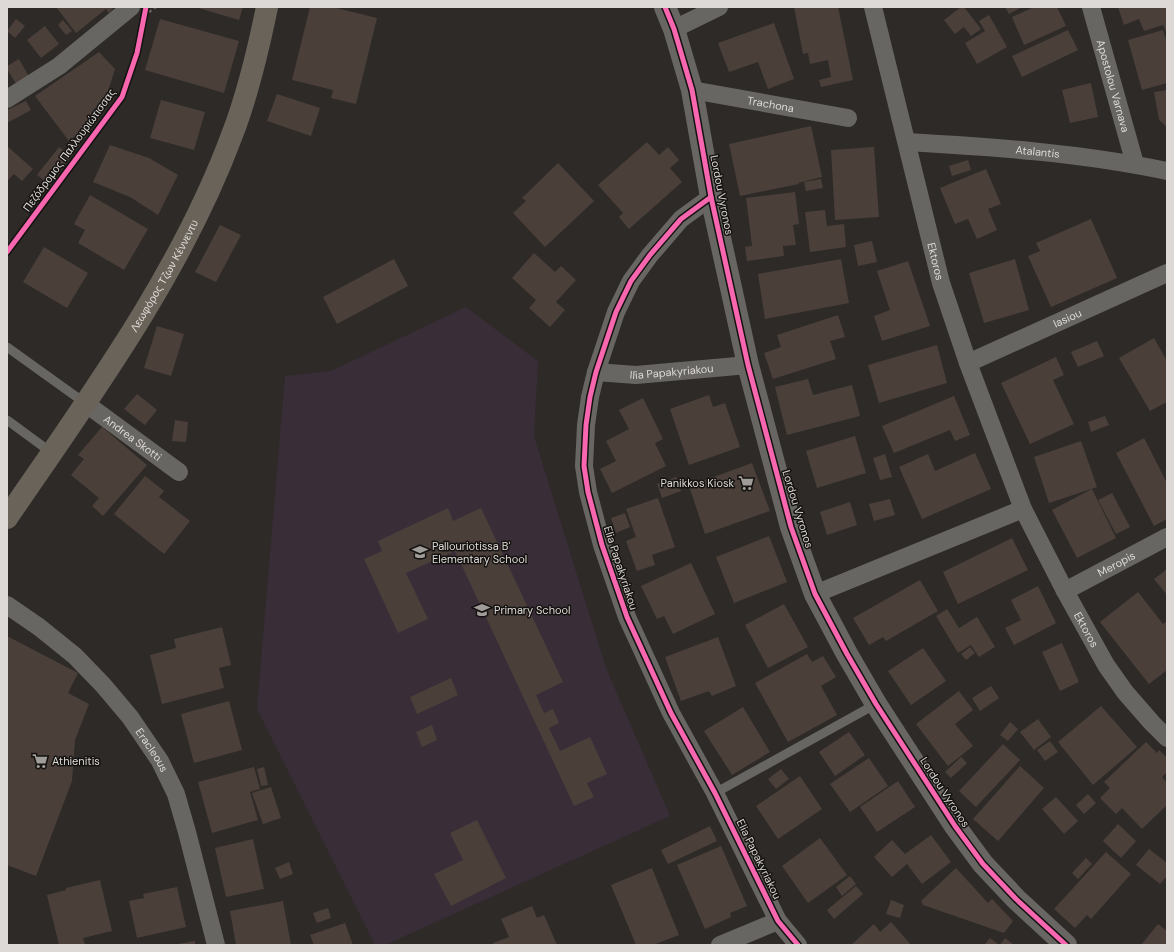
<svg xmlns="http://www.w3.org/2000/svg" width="1174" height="952" viewBox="0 0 1174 952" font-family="'DM Sans',sans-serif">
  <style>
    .education { fill: #392d38 }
    .building { fill: #4b3f3a }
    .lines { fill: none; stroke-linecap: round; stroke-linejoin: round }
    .path { stroke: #676563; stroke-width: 2.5; stroke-dasharray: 3 3; stroke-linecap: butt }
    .service { stroke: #686663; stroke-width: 9 }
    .minor { stroke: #686663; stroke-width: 18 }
    .tertiary { stroke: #686663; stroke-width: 22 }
    .primary { stroke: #6a635a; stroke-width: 22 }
    .cycleway-casing { stroke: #151311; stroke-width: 8 }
    .cycleway { stroke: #f766af; stroke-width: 5 }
    .labels { text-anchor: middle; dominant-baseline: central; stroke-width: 3; stroke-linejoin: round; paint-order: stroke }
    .street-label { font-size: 11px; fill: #ddd9d6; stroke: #151311 }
    .poi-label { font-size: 11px; fill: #ddd9d6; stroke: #151311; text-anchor: start }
  </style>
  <rect width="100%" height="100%" fill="#2d2a27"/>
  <!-- education -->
  <polygon class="education" points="466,307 538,361 534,436 606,668 670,816 385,945 375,945 257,709 285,376 331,371"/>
  <!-- building -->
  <g class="building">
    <polygon points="56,7 114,7 109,13 106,9 76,33"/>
    <polygon points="195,7 243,7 239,20"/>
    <polygon points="310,7 332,7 377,18 356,104 331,98 333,90 292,80"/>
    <polygon points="794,7 838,7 853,80 821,87 819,80 831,77 828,60 810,64 808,53 803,54"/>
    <polygon points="961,7 964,7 981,29 971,36 964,27 955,34 944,20"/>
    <polygon points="1005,7 1022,7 1009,14"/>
    <polygon points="1034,7 1057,7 1066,26 1024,45 1012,17"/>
    <polygon points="1118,7 1167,7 1167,32 1166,32 1163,25 1144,31 1139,19 1124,25"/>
    <polygon points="989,15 1007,47 977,64 965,43 985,31 979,21"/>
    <polygon points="16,19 25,26 15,38 7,31"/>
    <polygon points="160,19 239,41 224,93 145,70"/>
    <polygon points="63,20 72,31 66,35 58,25"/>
    <polygon points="774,23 794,79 768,89 758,62 729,72 718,43"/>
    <polygon points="45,26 59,44 41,58 27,40"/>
    <polygon points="1068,30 1078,50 1022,77 1012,56"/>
    <polygon points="1163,30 1167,43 1167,83 1142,90 1128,40"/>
    <polygon points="99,52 115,69 102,110 91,124 69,141 35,96"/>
    <polygon points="19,59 31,80 18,87 7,69 7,66"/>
    <polygon points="1091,83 1098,117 1070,123 1062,90"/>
    <polygon points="1167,90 1167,127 1159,120 1154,92"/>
    <polygon points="277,94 320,108 311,136 267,121"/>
    <polygon points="161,100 205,112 194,150 150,138"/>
    <polygon points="26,101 31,110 7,123 7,110"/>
    <polygon points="811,126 822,177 798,183 799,184 740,196 729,144"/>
    <polygon points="647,142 659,155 668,147 679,160 670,168 682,182 629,229 619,217 623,213 598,185"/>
    <polygon points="110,145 149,158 178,175 158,215 130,197 93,182"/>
    <polygon points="7,146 33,169 22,181 14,174 7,181"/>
    <polygon points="59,147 71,156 49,184 37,175"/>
    <polygon points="874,147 879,217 835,220 831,150"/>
    <polygon points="968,160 971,170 952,176 949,166"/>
    <polygon points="558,163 594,201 545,247 513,213 526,201 522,198"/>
    <polygon points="986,169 1001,204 988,209 997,230 977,239 968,219 955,224 940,188"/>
    <polygon points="821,179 823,188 806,191 804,182"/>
    <polygon points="795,192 799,224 793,225 796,245 783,246 784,256 747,261 745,247 752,246 746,198"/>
    <polygon points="90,195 148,229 124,270 78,243 85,230 74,224"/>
    <polygon points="825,210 827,226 844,224 846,247 810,252 805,212"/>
    <polygon points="1091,219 1117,278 1051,307 1028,256 1040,251 1036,243"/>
    <polygon points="220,225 241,235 216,282 195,272"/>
    <polygon points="872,241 877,262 858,266 854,245"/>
    <polygon points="44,247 88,273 67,308 23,282"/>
    <polygon points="534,253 555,272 561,266 576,280 556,302 565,310 550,327 529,308 536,300 512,278"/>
    <polygon points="394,259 408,286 337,324 323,297"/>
    <polygon points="841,259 849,303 765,319 758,274"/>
    <polygon points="1015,259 1029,310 984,323 969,273"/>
    <polygon points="908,261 930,326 882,341 874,316 890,310 877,271"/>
    <polygon points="838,315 845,337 830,341 836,359 773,379 764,353 781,347 777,335"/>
    <polygon points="157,326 184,334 171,376 144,368"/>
    <polygon points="1154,338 1167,361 1167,402 1150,411 1119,358"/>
    <polygon points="1097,341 1104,356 1078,367 1071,352"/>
    <polygon points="937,345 947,383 879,403 868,365"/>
    <polygon points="1056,357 1064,375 1053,380 1074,424 1030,444 1001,383"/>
    <polygon points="808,379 813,395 852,385 860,416 787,435 775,387"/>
    <polygon points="137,394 157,410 145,425 124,409"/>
    <polygon points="709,395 713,407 725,403 740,447 689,465 670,409"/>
    <polygon points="954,396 970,435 955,441 950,430 894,453 882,426"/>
    <polygon points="643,398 663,439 655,443 666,466 612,493 600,469 616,461 606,441 629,429 619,410"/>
    <polygon points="1105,416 1109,425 1091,432 1088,422"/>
    <polygon points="175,420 188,422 186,442 172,441"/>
    <polygon points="102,427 147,465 103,516 92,506 99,498 71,475 84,459 78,455"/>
    <polygon points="855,436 866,473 817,488 806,451"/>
    <polygon points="1144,438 1167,483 1167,519 1154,526 1116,453"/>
    <polygon points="1081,441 1097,487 1049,503 1034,457"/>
    <polygon points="975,453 991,489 922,519 899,467 928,454 935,471"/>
    <polygon points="885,454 892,477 880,480 873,458"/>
    <polygon points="752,463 770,511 705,534 689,486"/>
    <polygon points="145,476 164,491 159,497 190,521 164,554 114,514"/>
    <polygon points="676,477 681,491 662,498 657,484"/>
    <polygon points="1092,489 1116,538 1077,558 1052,510"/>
    <polygon points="1112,493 1130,527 1116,534 1098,500"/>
    <polygon points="658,498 675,547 652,555 655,565 637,571 626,541 636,537 626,509"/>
    <polygon points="890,499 895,515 874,521 869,504"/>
    <polygon points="850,502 857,525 827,535 820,512"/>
    <polygon points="448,508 453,521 481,508 563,682 536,695 544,713 553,709 559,723 549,728 560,751 590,737 607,774 587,783 594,797 574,806 455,551 406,573 428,619 398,633 364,559 382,551 378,541"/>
    <polygon points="625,513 630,527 616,533 611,518"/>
    <polygon points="769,536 787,582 734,603 716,557"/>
    <polygon points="1012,538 1028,570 958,604 943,572"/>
    <polygon points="691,563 715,614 673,634 664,616 657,619 641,586"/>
    <polygon points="1167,569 1167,595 1154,579"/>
    <polygon points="920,580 938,611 886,641 883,637 869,645 853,618"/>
    <polygon points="1038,586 1056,623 1014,645 1005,628 1021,620 1011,600"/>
    <polygon points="1138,592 1163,624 1166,622 1167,624 1167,670 1149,684 1100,622"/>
    <polygon points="784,604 808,647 768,668 745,625"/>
    <polygon points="947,609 959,628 977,617 995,647 979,657 971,645 958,653 936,616"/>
    <polygon points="222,627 231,665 219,668 224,688 162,704 150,655 176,648 174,639"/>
    <polygon points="7,636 78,673 68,693 89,704 75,740 72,781 36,876 7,865"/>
    <polygon points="718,637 736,686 712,696 709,691 681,701 665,657"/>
    <polygon points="1062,643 1079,682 1060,691 1042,652"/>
    <polygon points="970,647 975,653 966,660 961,654"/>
    <polygon points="923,648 946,681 911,705 888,671"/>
    <polygon points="807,654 812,662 823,656 836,677 821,686 837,715 788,742 755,683"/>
    <polygon points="451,678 458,695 417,714 410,697"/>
    <polygon points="991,686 999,698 980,711 972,698"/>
    <polygon points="959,691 973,710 955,724 973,746 948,766 916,724"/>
    <polygon points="229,701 242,750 194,763 181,714"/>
    <polygon points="1101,706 1137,747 1093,785 1058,742"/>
    <polygon points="743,707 770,752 732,775 704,731"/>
    <polygon points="1038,719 1051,737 1034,750 1020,732"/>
    <polygon points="1010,722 1018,729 1008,741 1000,735"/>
    <polygon points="432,725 437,740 422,747 416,732"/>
    <polygon points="849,732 865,755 835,776 819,752"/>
    <polygon points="1050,741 1058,752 1045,761 1037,750"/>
    <polygon points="1146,742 1157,753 1159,750 1167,758 1167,772 1162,777 1167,783 1167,805 1142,829 1122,808 1116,814 1100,798 1110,788 1104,782"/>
    <polygon points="1003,744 1020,760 976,807 959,791"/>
    <polygon points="961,757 967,763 951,778 945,772"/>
    <polygon points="869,758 888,786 850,812 830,784"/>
    <polygon points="1020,766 1044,788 998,841 973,819"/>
    <polygon points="254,767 260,789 250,792 258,820 212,833 198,782"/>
    <polygon points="264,767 268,785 261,786 257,769"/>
    <polygon points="781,769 789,779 776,789 768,779"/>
    <polygon points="800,776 822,809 778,839 756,806"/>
    <polygon points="898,781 915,807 877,832 860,807"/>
    <polygon points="271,787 281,818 263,824 252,793"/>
    <polygon points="1088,794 1096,803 1084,814 1076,805"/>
    <polygon points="1056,797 1078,821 1064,834 1042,809"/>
    <polygon points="477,820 506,878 451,906 434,874 463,860 450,833"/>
    <polygon points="1118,824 1136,841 1121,858 1103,841"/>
    <polygon points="710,826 717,841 668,864 661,850"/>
    <polygon points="931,835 951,862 922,884 907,864 892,877 874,857 892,840 905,854 901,857"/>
    <polygon points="820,838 847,875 808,903 782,866"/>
    <polygon points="253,839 264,889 226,897 215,848"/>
    <polygon points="721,846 747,906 730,913 731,917 705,929 677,865"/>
    <polygon points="1149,849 1167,863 1167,876 1160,884 1136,865"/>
    <polygon points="1106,852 1131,874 1091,919 1087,915 1075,928 1054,909"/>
    <polygon points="1086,858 1092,864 1078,879 1072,873"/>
    <polygon points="289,862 293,874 280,879 275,868"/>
    <polygon points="652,868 679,935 653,945 636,945 611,885"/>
    <polygon points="956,868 988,903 992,899 1013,921 1004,933 923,905 921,901"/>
    <polygon points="850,876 856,884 842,896 836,887"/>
    <polygon points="100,880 112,931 83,938 85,945 59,945 47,895 66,890 66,888"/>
    <polygon points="856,886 863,894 834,919 827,910"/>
    <polygon points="177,887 186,927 137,938 129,901 144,898 143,894"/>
    <polygon points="891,900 904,905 900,918 886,914"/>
    <polygon points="283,901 291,945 236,945 230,911"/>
    <polygon points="532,906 537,918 544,915 557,945 493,945 493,943 509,937 501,919"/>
    <polygon points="328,908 331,918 317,923 313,913"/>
    <polygon points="891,922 911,945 851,945 874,924 880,932"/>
    <polygon points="345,923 353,945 314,945 310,935"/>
    <polygon points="1158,924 1167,931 1167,945 1141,945"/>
    <polygon points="990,938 999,945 984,945"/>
    <polygon points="1005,938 1014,945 1000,945"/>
    <polygon points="195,941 195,945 177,945 177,944"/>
  </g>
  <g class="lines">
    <!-- path -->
    <polyline class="path" points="149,12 156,7"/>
    <!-- service -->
    <g class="service">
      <polyline points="7,347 85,403"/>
      <polyline points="7,420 52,453"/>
      <polyline points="715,793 876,704"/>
    </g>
    <!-- minor -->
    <g class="minor">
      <path id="s1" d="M873,7L941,283L968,363L1023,509L1065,591L1106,665L1125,692L1152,723L1167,738"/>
      <path id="s2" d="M1091,7L1135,164"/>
      <polyline points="674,29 719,7"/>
      <path id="s3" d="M692,90L848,118"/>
      <polyline points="7,99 59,66 131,7"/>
      <path id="s4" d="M907,142C994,147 1081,153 1167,171"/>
      <polyline points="711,197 681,219 650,255 631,281 616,312 596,372 590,397 586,425 584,466 588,492 602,545 627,617 671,713 715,793 778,921 798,945"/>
      <path id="s5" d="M968,363L1167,273"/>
      <path id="s6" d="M596,372L636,375L748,365"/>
      <path id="s7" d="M85,403L179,472"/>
      <path id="s8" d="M1065,591L1167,537"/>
      <polyline points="815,594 1023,509"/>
      <path id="s9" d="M7,605L39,627L75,656L103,685L130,717L160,761L176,794L187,832L216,945"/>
      <polyline points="720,945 778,921"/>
    </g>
    <!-- tertiary -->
    <polyline class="tertiary" points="665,7 674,29 692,90 711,197 748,365 791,527 815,594 847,654 876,704 955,826 983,864 1016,899 1066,945"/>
    <!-- primary -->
    <path class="primary" id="s10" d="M7,518C89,398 181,273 232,135C248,94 258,51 267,7"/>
    <defs>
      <g id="cycleway">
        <polyline points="665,7 674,29 692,90 711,197 748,365 791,527 815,594 847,654 876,704 955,826 983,864 1016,899 1066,945"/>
        <polyline points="711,197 681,219 650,255 631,281 616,312 596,372 590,397 586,425 584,466 588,492 602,545 627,617 671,713 715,793 778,921 798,945"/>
        <polyline points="7,252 122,97 137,53 146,7"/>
      </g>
    </defs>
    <!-- cycleway casing -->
    <use href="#cycleway" class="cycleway-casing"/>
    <!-- cycleway -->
    <use href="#cycleway" class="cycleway"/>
  </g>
  <!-- icons -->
  <defs>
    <symbol id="supermarket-bare" viewBox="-9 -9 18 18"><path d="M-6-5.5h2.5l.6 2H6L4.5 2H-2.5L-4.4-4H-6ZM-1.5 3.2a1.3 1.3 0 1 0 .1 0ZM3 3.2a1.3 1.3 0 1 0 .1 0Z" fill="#9f9c99" stroke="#151311" stroke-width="2.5" paint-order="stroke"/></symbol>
    <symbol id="school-bare" viewBox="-9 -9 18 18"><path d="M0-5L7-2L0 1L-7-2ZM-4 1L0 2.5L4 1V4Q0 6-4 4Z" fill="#9f9c99" stroke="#151311" stroke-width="2.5" paint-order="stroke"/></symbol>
  </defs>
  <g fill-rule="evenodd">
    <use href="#supermarket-bare" x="735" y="472" width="22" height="22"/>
    <use href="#school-bare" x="409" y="541" width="22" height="22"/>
    <use href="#school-bare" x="471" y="599" width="22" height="22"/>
    <use href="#supermarket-bare" x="29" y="750" width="22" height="22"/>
  </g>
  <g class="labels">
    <!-- street labels -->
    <g class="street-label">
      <text stroke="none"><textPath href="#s2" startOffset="82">Apostolou Varnava</textPath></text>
      <text stroke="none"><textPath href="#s3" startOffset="80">Trachona</textPath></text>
      <text transform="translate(69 150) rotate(-54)">Πεζόδρομος Παλλουριώτισσας</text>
      <text stroke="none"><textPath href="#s4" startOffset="131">Atalantis</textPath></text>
      <text transform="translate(722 195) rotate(79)">Lordou Vyronos</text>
      <text stroke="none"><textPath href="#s1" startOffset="262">Ektoros</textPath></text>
      <text stroke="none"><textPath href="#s10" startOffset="289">Λεωφόρος Τζων Κέννεντυ</textPath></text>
      <text stroke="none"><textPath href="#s5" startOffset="109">Iasiou</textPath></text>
      <text stroke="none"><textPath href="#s6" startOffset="76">Ilia Papakyriakou</textPath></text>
      <text stroke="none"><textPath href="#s7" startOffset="59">Andrea Skotti</textPath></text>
      <text transform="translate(798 509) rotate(73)">Lordou Vyronos</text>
      <text stroke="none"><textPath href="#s8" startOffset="58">Meropis</textPath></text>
      <text transform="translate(621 568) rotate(72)">Elia Papakyriakou</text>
      <text stroke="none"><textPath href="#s1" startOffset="661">Ektoros</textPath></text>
      <text stroke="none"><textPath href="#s9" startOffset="207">Eracleous</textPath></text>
      <text transform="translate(945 792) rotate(57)">Lordou Vyronos</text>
      <text transform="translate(759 859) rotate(64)">Elia Papakyriakou</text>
    </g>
    <!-- poi labels -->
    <g class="poi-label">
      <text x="734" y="483" text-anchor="end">Panikkos Kiosk</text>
      <text x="432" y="546">Pallouriotissa B'<tspan x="432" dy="13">Elementary School</tspan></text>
      <text x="494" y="610">Primary School</text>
      <text x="52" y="761">Athienitis</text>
    </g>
  </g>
  <!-- border -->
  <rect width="1174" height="952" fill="none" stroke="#ddd9d6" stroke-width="16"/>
</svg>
